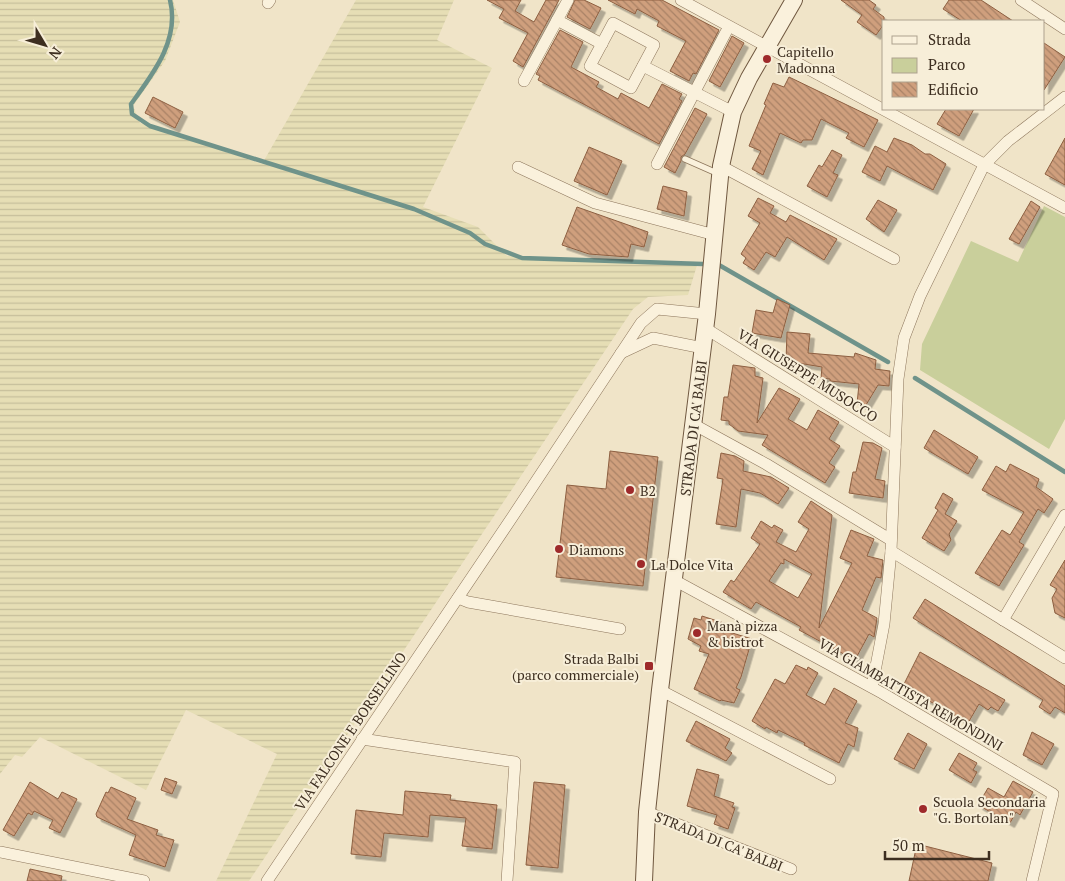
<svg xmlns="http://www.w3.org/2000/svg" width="1065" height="881" viewBox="0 0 1065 881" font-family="'PT Serif',serif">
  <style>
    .farmland { fill: url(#farmland-rules) }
    .green { fill: #c9cf9b }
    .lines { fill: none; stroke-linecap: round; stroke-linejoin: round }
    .stream { stroke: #6f938a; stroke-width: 4.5 }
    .building { fill: url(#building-back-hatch); stroke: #8d5f41; fill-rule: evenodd; filter: url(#shadow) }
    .service-casing { stroke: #8d765c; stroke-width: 7 }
    .minor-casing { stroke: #8d765c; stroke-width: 12 }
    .secondary-casing { stroke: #6f573f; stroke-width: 18 }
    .service { stroke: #faf1dc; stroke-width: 5.5 }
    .minor { stroke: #faf1dc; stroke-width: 11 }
    .secondary { stroke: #faf1dc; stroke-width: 16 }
    .poi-dot { fill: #9e2a2b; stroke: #f7eed8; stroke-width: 2 }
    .labels { text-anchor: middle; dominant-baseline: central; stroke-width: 4; stroke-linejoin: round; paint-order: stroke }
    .poi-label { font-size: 14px; fill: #3d2e20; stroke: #f7eed8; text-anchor: start }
    .street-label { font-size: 14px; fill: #3d2e20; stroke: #f7eed8 }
  </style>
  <defs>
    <pattern id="farmland-rules" width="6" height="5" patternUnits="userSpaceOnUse" patternTransform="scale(1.25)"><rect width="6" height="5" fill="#e6deb5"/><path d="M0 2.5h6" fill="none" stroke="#c6bf9b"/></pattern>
    <pattern id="building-back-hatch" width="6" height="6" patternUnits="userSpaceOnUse" patternTransform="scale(1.25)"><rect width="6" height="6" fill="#cf9f7d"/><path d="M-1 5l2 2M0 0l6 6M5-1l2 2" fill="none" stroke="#a98266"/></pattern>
    <filter id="shadow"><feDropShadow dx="4.5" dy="4.5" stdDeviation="0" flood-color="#0004"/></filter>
  </defs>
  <rect width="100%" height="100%" fill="#f0e4c8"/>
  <!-- farmland -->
  <polygon class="farmland" points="0,0 173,0 180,22 165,61 133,106 140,123 262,164 356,0 454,0 437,40 492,68 423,207 478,227 507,256 698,262 688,295 648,297 633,309 249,881 216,881 277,754 186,710 146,790 40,737 22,757 15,755 0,774"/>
  <!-- green -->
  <polygon class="green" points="1044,206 1065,217 1065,419 1049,449 920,370 922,344 971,241 1018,262"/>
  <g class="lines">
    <!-- stream -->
    <g class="stream">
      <path d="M170,0C180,40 153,74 131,104L132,114L150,126L414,209L470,233L485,244L522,258L703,264"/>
      <polyline points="719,265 888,362"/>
      <polyline points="915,378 1065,472"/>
    </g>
  </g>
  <!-- building -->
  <g class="building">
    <polygon points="487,0 521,0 515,11 534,22 546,0 559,0 523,67 513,61 528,33 499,18 504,9"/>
    <polygon points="575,0 584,0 601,8 590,29 567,17"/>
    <polygon points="608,0 662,0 719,30 696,74 693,73 689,81 670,71 686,41 657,26 659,21 637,9 635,14"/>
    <polygon points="841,0 869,0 876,5 873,9 884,17 884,24 876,35 857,22 862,15"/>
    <polygon points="949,0 981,0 1013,21 962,21 943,9"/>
    <polygon points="560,30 583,42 571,67 599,82 596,87 618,99 621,93 649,108 662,84 682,94 679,99 682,101 659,144 538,80 540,76 536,74"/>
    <polygon points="732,36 744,43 720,87 709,81"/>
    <polygon points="1044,43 1065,57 1044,90"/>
    <polygon points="789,77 878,120 864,147 846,138 849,133 821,119 812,140 803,140 801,143 780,133 763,175 752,169 761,151 749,146 766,105 764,104 773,83 784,87"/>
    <polygon points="153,97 183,112 175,128 145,113"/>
    <polygon points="695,108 707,114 685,154 681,157 681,161 675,173 664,167"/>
    <polygon points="946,109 974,109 959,136 937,124"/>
    <polygon points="894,138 912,145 925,154 930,154 946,164 933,190 887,166 880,181 862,172 875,146 887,152"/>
    <polygon points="1065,138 1065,185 1045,174"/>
    <polygon points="589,147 622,161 607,195 574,181"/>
    <polygon points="832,150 842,155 833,173 838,175 827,197 807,186 819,165 822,167"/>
    <polygon points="663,186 687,192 684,216 657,209"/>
    <polygon points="758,198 774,206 770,213 786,222 790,215 837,239 824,260 787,237 775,257 766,252 754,270 743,263 746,258 741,254 760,223 748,216"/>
    <polygon points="878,200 897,210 884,232 866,219"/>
    <polygon points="1031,201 1040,207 1019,244 1009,239"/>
    <polygon points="577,207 648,232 644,247 631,244 628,257 589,254 562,245"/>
    <polygon points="777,299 790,305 781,338 752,333 756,310 773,313"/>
    <polygon points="787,332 810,334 808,353 854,357 855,353 876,360 875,369 890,371 889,386 878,385 866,405 857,404 859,384 830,381 830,379 821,378 822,367 786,361"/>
    <polygon points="733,365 755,368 755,376 763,378 757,423 779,388 800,399 788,419 807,430 818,410 839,422 829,439 840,446 829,463 835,467 825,483 762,445 768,435 738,431 729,424 729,421 721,420 724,397 728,397"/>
    <polygon points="934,430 978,457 968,474 924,448"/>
    <polygon points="863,442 873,443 882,448 875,479 885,481 883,498 849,493 853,472 856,472"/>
    <polygon points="610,451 658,457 643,586 556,577 567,485 606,489"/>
    <polygon points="721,453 735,456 744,461 743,471 771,477 789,488 778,504 760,493 741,489 736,527 716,524 723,479 717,478"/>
    <polygon points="1010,464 1039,479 1036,487 1053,499 1044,513 1038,509 1019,542 1024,545 999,586 975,573 1002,530 1010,535 1024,512 982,490 996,466 1006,472"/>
    <polygon points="943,493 953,499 945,514 957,521 949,534 951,540 944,551 922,538 938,510 935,508"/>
    <path d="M811,501L832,515L819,628L852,563L840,558L851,530L874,539L867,556L883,560L881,578L876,577L862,610L877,618L874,637L869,634L855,660L799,630L801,627L756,602L751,609L723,592L731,580L734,582L760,544L751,538L761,521L772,528L774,525L783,530L776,542L796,552L809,529L798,522ZM784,559L812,574L798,598L769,581L781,563L784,564Z"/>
    <polygon points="1065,560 1065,618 1055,613 1052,598 1057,589 1050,585"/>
    <polygon points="925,599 1065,686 1065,713 1055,707 1050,714 1039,707 1043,700 913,618"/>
    <polygon points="702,616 730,625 729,632 752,639 741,677 736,688 740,690 734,703 721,700 720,701 694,689 709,654 699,651 701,646 688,639 694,618 701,620"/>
    <polygon points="920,652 1005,700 998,711 991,707 988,710 979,704 968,723 903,686"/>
    <polygon points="796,665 807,670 808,667 818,673 806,695 825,705 834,688 857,701 845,723 858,728 854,747 848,744 839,763 804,745 805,743 778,730 777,733 766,727 765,729 752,721 775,679 785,684"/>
    <polygon points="696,721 730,739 725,748 732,753 726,761 686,741"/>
    <polygon points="1032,732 1054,744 1042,765 1023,755"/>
    <polygon points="908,733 927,744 914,769 894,759"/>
    <polygon points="959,753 977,763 973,770 977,772 971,783 949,770"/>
    <polygon points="697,769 719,775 714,796 734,803 732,807 735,808 728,829 714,824 717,815 687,806"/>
    <polygon points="165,778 177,782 172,794 161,790"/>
    <polygon points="1013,781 1033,792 1020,815 1016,812 1010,823 978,805 988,788 1004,797"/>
    <polygon points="30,782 58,799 62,792 77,799 60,833 49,828 53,820 34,811 32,815 28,813 14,836 3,830"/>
    <polygon points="534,782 565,785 558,868 526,865"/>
    <polygon points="111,787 136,798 127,819 158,830 156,835 174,840 165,867 129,855 136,835 97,817 96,814 106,792 108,793"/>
    <polygon points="405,791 451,795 450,800 497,805 492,849 462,846 466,818 430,815 428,837 384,833 381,857 351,854 356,810 403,815"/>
    <polygon points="917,844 992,863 988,881 909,881"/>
    <polygon points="30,869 62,876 61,881 27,881"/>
  </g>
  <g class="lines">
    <defs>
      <polyline id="service" points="685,159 719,174"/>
      <g id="minor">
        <polyline points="681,0 1065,208"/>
        <polyline points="1021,0 1065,29"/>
        <polyline points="268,3 270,0"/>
        <polyline points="557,20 602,44"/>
        <polygon points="613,23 654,45 631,88 590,66"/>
        <polyline points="643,66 733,112"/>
        <polyline points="524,81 568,0"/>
        <polyline points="657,164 726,32"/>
        <polyline points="721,166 894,259"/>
        <polyline points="518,167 595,203 715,235"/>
        <polyline points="705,328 895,447"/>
        <polyline points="621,353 653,338 703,348"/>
        <polyline points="693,424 766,464 891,540"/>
        <polyline points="891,551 1065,658"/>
        <polyline points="674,580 882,693 1053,794 1032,881"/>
        <polyline points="458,598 468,602 620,629"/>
        <polyline points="1003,620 1065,515"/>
        <polyline points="872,687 884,624 891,551 898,379 904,338 920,296 984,165 1008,141 1065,97"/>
        <polyline points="660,690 830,779"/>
        <polyline points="362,739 515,762 507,881"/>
        <polyline points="647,812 791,869"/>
        <polyline points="0,852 144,881"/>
        <polyline points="267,881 513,516 641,323 657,309 707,314"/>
      </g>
      <polyline id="secondary" points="644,881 647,812 660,690 707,314 721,166 733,112 749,78 794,0"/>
    </defs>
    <!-- service casing -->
    <use href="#service" class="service-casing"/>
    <!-- minor casing -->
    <use href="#minor" class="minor-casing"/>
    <!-- secondary casing -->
    <use href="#secondary" class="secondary-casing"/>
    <!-- service -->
    <use href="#service" class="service"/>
    <!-- minor -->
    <use href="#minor" class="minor"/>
    <!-- secondary -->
    <use href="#secondary" class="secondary"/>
  </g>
  <!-- markers -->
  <g class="poi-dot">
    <circle cx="767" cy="59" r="5"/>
    <circle cx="630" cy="490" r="5"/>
    <circle cx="559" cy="549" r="5"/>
    <circle cx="641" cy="564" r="5"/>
    <circle cx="697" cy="633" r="5"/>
    <rect x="644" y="661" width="10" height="10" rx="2.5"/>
    <circle cx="923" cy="809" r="5"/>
  </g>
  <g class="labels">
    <!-- poi labels -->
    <g class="poi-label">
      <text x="777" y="51">Capitello<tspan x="777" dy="16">Madonna</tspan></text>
      <text x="640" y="490">B2</text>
      <text x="569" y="549">Diamons</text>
      <text x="651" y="564">La Dolce Vita</text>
      <text x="707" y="625">Manà pizza<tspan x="707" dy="16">&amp; bistrot</tspan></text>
      <text x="639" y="658" text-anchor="end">Strada Balbi<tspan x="639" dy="16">(parco commerciale)</tspan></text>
      <text x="933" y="801">Scuola Secondaria<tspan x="933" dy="16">"G. Bortolan"</tspan></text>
    </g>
    <!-- street labels -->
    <g class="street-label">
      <text transform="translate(808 375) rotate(32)">VIA GIUSEPPE MUSOCCO</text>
      <text transform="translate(693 428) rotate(-83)">STRADA DI CA' BALBI</text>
      <text transform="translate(911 694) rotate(30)">VIA GIAMBATTISTA REMONDINI</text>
      <text transform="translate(350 731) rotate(-56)">VIA FALCONE E BORSELLINO</text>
      <text transform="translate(719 841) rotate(22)">STRADA DI CA' BALBI</text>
    </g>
  </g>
  <!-- legend -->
  <rect x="882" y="20" width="162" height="90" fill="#f7eed8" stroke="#ada18e"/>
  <rect x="892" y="36" width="25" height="8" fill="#faf1dc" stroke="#ada18e"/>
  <text x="928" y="45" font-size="15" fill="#3d2e20">Strada</text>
  <rect x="892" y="58" width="25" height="15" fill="#c9cf9b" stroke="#ada18e"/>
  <text x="928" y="70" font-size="15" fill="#3d2e20">Parco</text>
  <rect x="892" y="82" width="25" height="15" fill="url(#building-back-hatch)" stroke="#ada18e"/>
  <text x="928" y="95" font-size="15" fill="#3d2e20">Edificio</text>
  <!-- north arrow -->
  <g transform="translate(45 45) rotate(128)" stroke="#f7eed8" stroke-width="4" paint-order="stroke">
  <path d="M0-4L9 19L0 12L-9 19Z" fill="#3d2e20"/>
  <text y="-8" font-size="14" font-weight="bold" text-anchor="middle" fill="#3d2e20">N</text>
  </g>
  <!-- scale -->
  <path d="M885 851v8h104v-8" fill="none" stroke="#3d2e20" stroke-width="2.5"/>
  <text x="892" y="851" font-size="15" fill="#3d2e20" stroke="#f7eed8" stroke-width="4" paint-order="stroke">50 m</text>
</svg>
